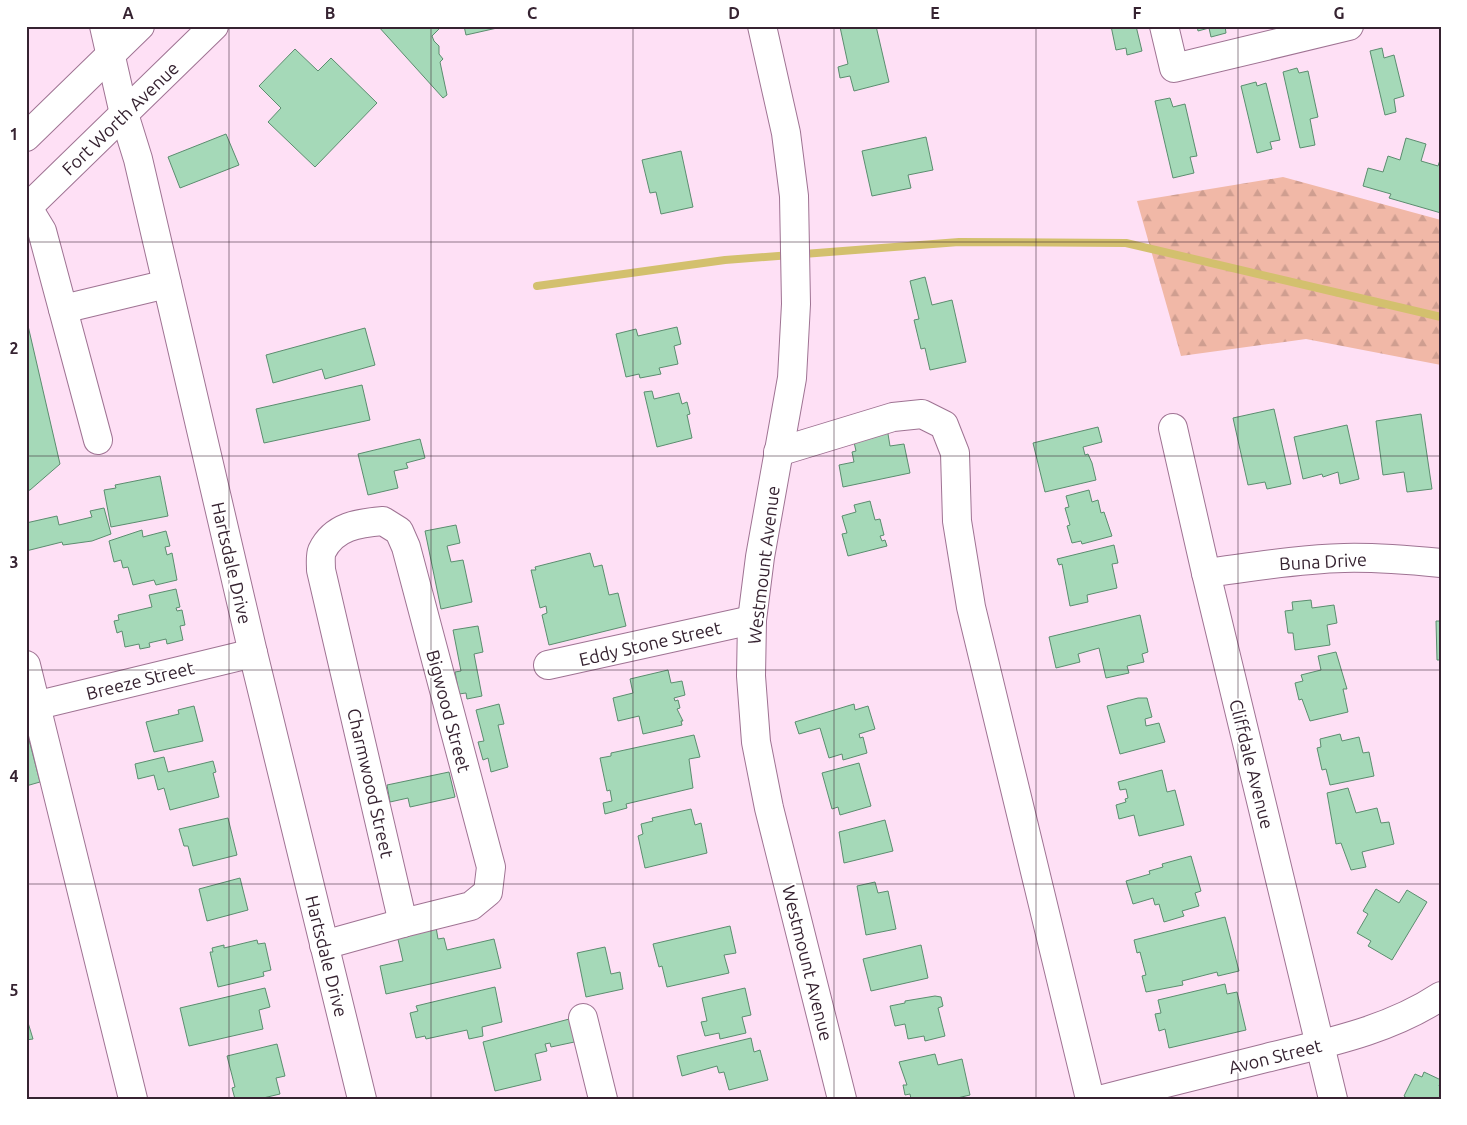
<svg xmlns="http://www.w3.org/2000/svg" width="1467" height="1125" viewBox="0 0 1467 1125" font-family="Ubuntu,sans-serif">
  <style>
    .forest { fill: url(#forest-firs) }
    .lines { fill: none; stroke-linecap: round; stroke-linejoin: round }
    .stream { stroke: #d3c06e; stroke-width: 8 }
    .building { fill: #a5d9b8; stroke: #5b8d6f }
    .minor-casing { stroke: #9f7393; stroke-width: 30 }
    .major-casing { stroke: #9f7393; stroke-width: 30 }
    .minor { stroke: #fff; stroke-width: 28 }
    .major { stroke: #fff; stroke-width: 28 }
    .grid { fill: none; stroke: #362331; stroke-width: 1; stroke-opacity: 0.55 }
    .labels { text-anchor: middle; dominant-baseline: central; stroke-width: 4; stroke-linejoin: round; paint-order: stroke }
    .street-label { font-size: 18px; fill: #362331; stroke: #fff }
    .neatline { fill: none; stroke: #362331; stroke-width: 2 }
    .grid-label { font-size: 16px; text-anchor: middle; font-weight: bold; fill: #362331 }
  </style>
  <defs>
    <pattern id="forest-firs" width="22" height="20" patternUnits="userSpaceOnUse" patternTransform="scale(1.25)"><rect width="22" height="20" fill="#f1b8a7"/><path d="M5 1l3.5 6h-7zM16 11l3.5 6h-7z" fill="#cf9e90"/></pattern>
  </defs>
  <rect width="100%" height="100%" fill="#fee0f5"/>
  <!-- forest -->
  <polygon class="forest" points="1283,177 1441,220 1441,365 1306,339 1181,356 1137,201"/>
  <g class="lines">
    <!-- stream -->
    <polyline class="stream" points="537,286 725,260 959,242 1126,243 1441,317"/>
  </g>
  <!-- building -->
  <g class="building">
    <polygon points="378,26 442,26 432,36 434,41 439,46 439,54 443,59 440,62 447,95 443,98"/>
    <polygon points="464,26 506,26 466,35"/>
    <polygon points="842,26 876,26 889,82 854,91 850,76 840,78 838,67 848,64 840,27"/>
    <polygon points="1111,26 1136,26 1142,51 1127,55 1126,48 1116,50"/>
    <polygon points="1197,26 1225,26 1226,33 1211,37 1209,28 1198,31"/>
    <polygon points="1382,48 1384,58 1394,55 1404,96 1394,99 1396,112 1385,115 1370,51"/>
    <polygon points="295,49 318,71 331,58 377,103 315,167 268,122 281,108 259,86"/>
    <polygon points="1297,68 1299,73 1308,71 1318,117 1310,119 1315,145 1300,148 1283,72"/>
    <polygon points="1256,82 1257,86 1266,83 1280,140 1270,142 1272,149 1257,153 1241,86"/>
    <polygon points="1170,98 1173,107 1185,104 1197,156 1190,157 1194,173 1173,178 1155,101"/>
    <polygon points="226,134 239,165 180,188 168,157"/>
    <polygon points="926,137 933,170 908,175 911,188 872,196 862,151"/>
    <polygon points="1406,138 1426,144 1421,161 1438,166 1441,157 1441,213 1389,198 1391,194 1363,186 1368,168 1383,172 1388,156 1400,160"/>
    <polygon points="681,151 693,207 661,214 656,192 650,193 642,160"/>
    <polygon points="925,277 932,305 952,300 966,362 930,370 925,348 921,349 914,320 919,319 910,281"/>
    <polygon points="26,317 60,464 30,490 26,491"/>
    <polygon points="677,327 681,344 674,346 678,364 659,368 661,374 640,378 639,374 626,377 616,334 636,329 638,336"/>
    <polygon points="365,328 375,365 325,379 322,369 273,383 266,355"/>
    <polygon points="362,385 370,420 264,443 256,409"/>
    <polygon points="652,391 654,399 679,393 682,404 687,402 690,414 687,415 692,438 657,447 644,392"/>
    <polygon points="1274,409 1291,484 1267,489 1265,482 1248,485 1233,418"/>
    <polygon points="1421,414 1432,489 1407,492 1404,472 1383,475 1376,421"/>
    <polygon points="1347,425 1359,479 1340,484 1338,472 1323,477 1322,474 1303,479 1294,437"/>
    <polygon points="1098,427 1102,442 1083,447 1085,455 1088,454 1092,463 1096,480 1045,492 1033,443"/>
    <polygon points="887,428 890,446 904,444 910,473 843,487 839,465 854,462 852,452 856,451 852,433"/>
    <polygon points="420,439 425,458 406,463 408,468 394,471 398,488 368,495 358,454"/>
    <polygon points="160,476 168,516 111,527 104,490 116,488 115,485"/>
    <polygon points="1089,490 1092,502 1098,500 1101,513 1104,512 1112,536 1082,544 1081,541 1072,543 1067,526 1070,525 1065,508 1069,507 1066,496"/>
    <polygon points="870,501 875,520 880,519 884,535 880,536 882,541 885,540 887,546 848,556 842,534 847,533 842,516 856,512 854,505"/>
    <polygon points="104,508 111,534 92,541 63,545 62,542 26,551 26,523 57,516 59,525 92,517 90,511"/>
    <polygon points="456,525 460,543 447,546 451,562 463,560 472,602 441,609 425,531"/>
    <polygon points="142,530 143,537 166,531 170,546 165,547 167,555 172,553 177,580 156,585 154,580 133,585 128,567 123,568 121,560 114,562 109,541"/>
    <polygon points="1114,545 1118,563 1112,564 1117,588 1087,595 1088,602 1070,606 1062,564 1059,565 1057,559"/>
    <polygon points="590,553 594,567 602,565 609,595 618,593 626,626 549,645 542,615 547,613 546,606 540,608 531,570 536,570 535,567"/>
    <polygon points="176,589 180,607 176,608 177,611 182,610 185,625 180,626 183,640 167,644 166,639 149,643 150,647 140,649 139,644 125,647 122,631 117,633 114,621 119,620 118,615 152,607 149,595"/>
    <polygon points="1311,600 1312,608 1334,605 1337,623 1327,625 1330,645 1295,650 1293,633 1288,633 1285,611 1293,610 1292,602"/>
    <polygon points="1140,615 1148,652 1142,654 1144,662 1127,666 1129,673 1106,678 1099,648 1078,654 1080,662 1056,668 1049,637"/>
    <polygon points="1436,621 1441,621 1441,660 1437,660"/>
    <polygon points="478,626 483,652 474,654 482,696 467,699 466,693 459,694 455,672 461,671 453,630"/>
    <polygon points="1336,652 1347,689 1343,689 1348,712 1310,721 1302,699 1299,700 1295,683 1303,681 1301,675 1321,670 1318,656"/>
    <polygon points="668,670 671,683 682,681 685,695 674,698 675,701 678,700 680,708 677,709 683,721 681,721 682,725 643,734 639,716 618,721 613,698 633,693 630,679"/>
    <polygon points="1138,698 1147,698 1152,717 1145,719 1146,726 1159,723 1165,742 1120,754 1107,706"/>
    <polygon points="499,704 504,724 498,725 508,767 491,772 488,758 483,760 478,742 484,741 476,710"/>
    <polygon points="854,704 855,710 868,706 875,729 859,734 860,738 863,737 867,753 843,760 842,754 829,758 820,728 799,734 795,722"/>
    <polygon points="194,706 203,741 154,752 146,722 179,714 178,710"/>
    <polygon points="26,728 40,782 26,786"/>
    <polygon points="1340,734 1342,741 1359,737 1363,753 1369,752 1374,776 1330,785 1326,769 1322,770 1317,748 1321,747 1320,739"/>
    <polygon points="694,735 700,757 689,759 693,788 626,804 627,808 605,814 603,803 612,801 610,790 607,791 600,758 611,756 611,753"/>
    <polygon points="164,757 168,772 213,761 216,772 213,773 219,797 170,810 164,788 158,790 154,775 138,779 135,764"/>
    <polygon points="859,763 871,806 840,815 838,807 832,809 822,773"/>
    <polygon points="1162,770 1167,792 1175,790 1184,825 1139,836 1134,815 1119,819 1116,805 1126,802 1125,799 1128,798 1126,789 1120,790 1118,782"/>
    <polygon points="449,772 455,797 410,807 408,798 390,802 387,785"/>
    <polygon points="1348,788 1356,813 1377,808 1381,823 1389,822 1394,844 1362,852 1366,867 1351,870 1341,843 1336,844 1327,793"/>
    <polygon points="691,809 695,825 701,823 707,853 645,868 638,836 643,834 641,824 653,821 652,818"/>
    <polygon points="228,818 237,855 193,866 188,846 184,846 179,829"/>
    <polygon points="885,820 893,851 844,863 839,832"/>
    <polygon points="1191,856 1201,891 1195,893 1199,906 1182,911 1184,916 1164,922 1159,904 1155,905 1153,898 1133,904 1126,881 1150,874 1149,871 1163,867 1162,864"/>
    <polygon points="240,878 248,910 207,921 199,889"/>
    <polygon points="875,882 878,893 888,891 896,929 866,935 857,886"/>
    <polygon points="1376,889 1399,903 1407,890 1427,902 1392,960 1368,946 1371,941 1357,933 1368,914 1363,911"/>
    <polygon points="1225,917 1239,971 1218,976 1217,972 1182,981 1183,985 1146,992 1142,976 1146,975 1140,952 1137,953 1134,940"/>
    <polygon points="730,926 736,953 724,955 729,973 667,987 662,966 659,967 653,944"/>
    <polygon points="436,927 438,939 444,938 447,950 494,939 501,968 386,994 380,966 403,961 397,935"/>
    <polygon points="257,940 258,944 265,943 271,970 263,972 264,976 218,987 210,952 213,952 212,948 224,945 224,948"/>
    <polygon points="921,945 928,978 871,991 863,959"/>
    <polygon points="605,947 611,974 620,972 623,989 586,997 577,953"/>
    <polygon points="1225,984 1227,994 1237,992 1246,1030 1169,1048 1165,1029 1159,1031 1155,1014 1161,1013 1158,1000"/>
    <polygon points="495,987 502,1022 482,1027 483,1036 469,1039 467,1030 426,1039 425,1036 416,1038 410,1013 418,1011 416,1006"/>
    <polygon points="265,988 270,1007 259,1010 263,1029 189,1046 180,1008"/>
    <polygon points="745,988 751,1015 742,1017 746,1033 720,1039 719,1033 705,1036 701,1022 707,1021 702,998"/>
    <polygon points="935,996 941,997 943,1006 938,1008 945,1036 925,1041 924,1036 908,1039 905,1024 895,1026 890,1006 905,1003 905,1001"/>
    <polygon points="26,1016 33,1039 26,1040"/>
    <polygon points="573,1018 579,1041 551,1047 550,1043 545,1044 547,1051 535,1054 541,1080 495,1091 483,1042"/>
    <polygon points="751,1038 754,1052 760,1050 768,1080 729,1090 724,1072 719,1073 717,1066 682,1076 677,1056"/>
    <polygon points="277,1044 285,1076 276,1078 280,1094 259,1099 235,1099 232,1088 235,1087 227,1056"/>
    <polygon points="935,1054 938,1065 962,1059 970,1095 953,1099 911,1099 910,1094 905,1095 903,1085 907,1085 899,1062"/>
    <polygon points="1424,1072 1441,1080 1439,1086 1441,1087 1441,1099 1408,1099 1404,1096 1415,1074 1422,1077"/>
  </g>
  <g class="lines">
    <defs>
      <g id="minor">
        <polyline points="104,26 124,114 138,159 253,653 362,1099"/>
        <polyline points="762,26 786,133 794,196 796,304 792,378 760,557 752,620 751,676 756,742 769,808 842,1099"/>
        <polyline points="1164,26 1174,68 1349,26"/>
        <polyline points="28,208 42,231 98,440"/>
        <polyline points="63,309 167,284"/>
        <polyline points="1173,428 1206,573 1333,1099"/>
        <polyline points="778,452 893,417 922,414 944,425 955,453 957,521 971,607 1090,1099"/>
        <path d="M383,521L399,531L406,547L491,867L488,892L471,906L403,923L321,570C321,564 320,556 322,551C334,526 359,523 383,521Z"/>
        <path d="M1206,573C1252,567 1298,559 1344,558C1377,557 1409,560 1441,563"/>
        <polyline points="26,665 133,1099"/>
        <polyline points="548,665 752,620"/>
        <polyline points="26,708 253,653"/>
        <polyline points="324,945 403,923"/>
        <polyline points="583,1018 603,1099"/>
        <path d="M1103,1099C1157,1085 1211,1072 1266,1058C1326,1043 1388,1031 1441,996"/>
      </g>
      <g id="major">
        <polyline points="26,137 140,26"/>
        <polyline points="26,209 214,26"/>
      </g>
    </defs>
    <!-- minor casing -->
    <use href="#minor" class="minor-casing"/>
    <!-- major casing -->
    <use href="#major" class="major-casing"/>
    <!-- minor -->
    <use href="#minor" class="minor"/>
    <!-- major -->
    <use href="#major" class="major"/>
  </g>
  <!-- grid -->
  <path class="grid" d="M229,26V1099M431,26V1099M633,26V1099M834,26V1099M1036,26V1099M1238,26V1099M26,242H1441M26,456H1441M26,670H1441M26,884H1441"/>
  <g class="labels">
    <!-- street labels -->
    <g class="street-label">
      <text transform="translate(120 118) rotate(-44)">Fort Worth Avenue</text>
      <text transform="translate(1323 561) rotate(-3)">Buna Drive</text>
      <text transform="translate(232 563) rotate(77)">Hartsdale Drive</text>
      <text transform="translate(763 565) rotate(-83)">Westmount Avenue</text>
      <text transform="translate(650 643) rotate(-13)">Eddy Stone Street</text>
      <text transform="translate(140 680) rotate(-14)">Breeze Street</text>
      <text transform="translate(449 711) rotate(75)">Bigwood Street</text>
      <text transform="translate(1252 764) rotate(76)">Cliffdale Avenue</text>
      <text transform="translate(371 783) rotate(77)">Charmwood Street</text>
      <text transform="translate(327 956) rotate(76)">Hartsdale Drive</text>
      <text transform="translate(808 963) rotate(76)">Westmount Avenue</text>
      <text transform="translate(1275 1056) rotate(-14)">Avon Street</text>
    </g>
  </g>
  <!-- border -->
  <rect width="1467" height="1125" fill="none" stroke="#ffffff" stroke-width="55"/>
  <rect x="28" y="28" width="1412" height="1070" class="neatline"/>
  <g class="grid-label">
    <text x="128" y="19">A</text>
    <text x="330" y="19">B</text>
    <text x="532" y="19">C</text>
    <text x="734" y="19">D</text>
    <text x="935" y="19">E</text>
    <text x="1137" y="19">F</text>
    <text x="1339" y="19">G</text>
    <text x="14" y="140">1</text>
    <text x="14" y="354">2</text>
    <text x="14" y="568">3</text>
    <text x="14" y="782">4</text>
    <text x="14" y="996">5</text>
  </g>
</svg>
